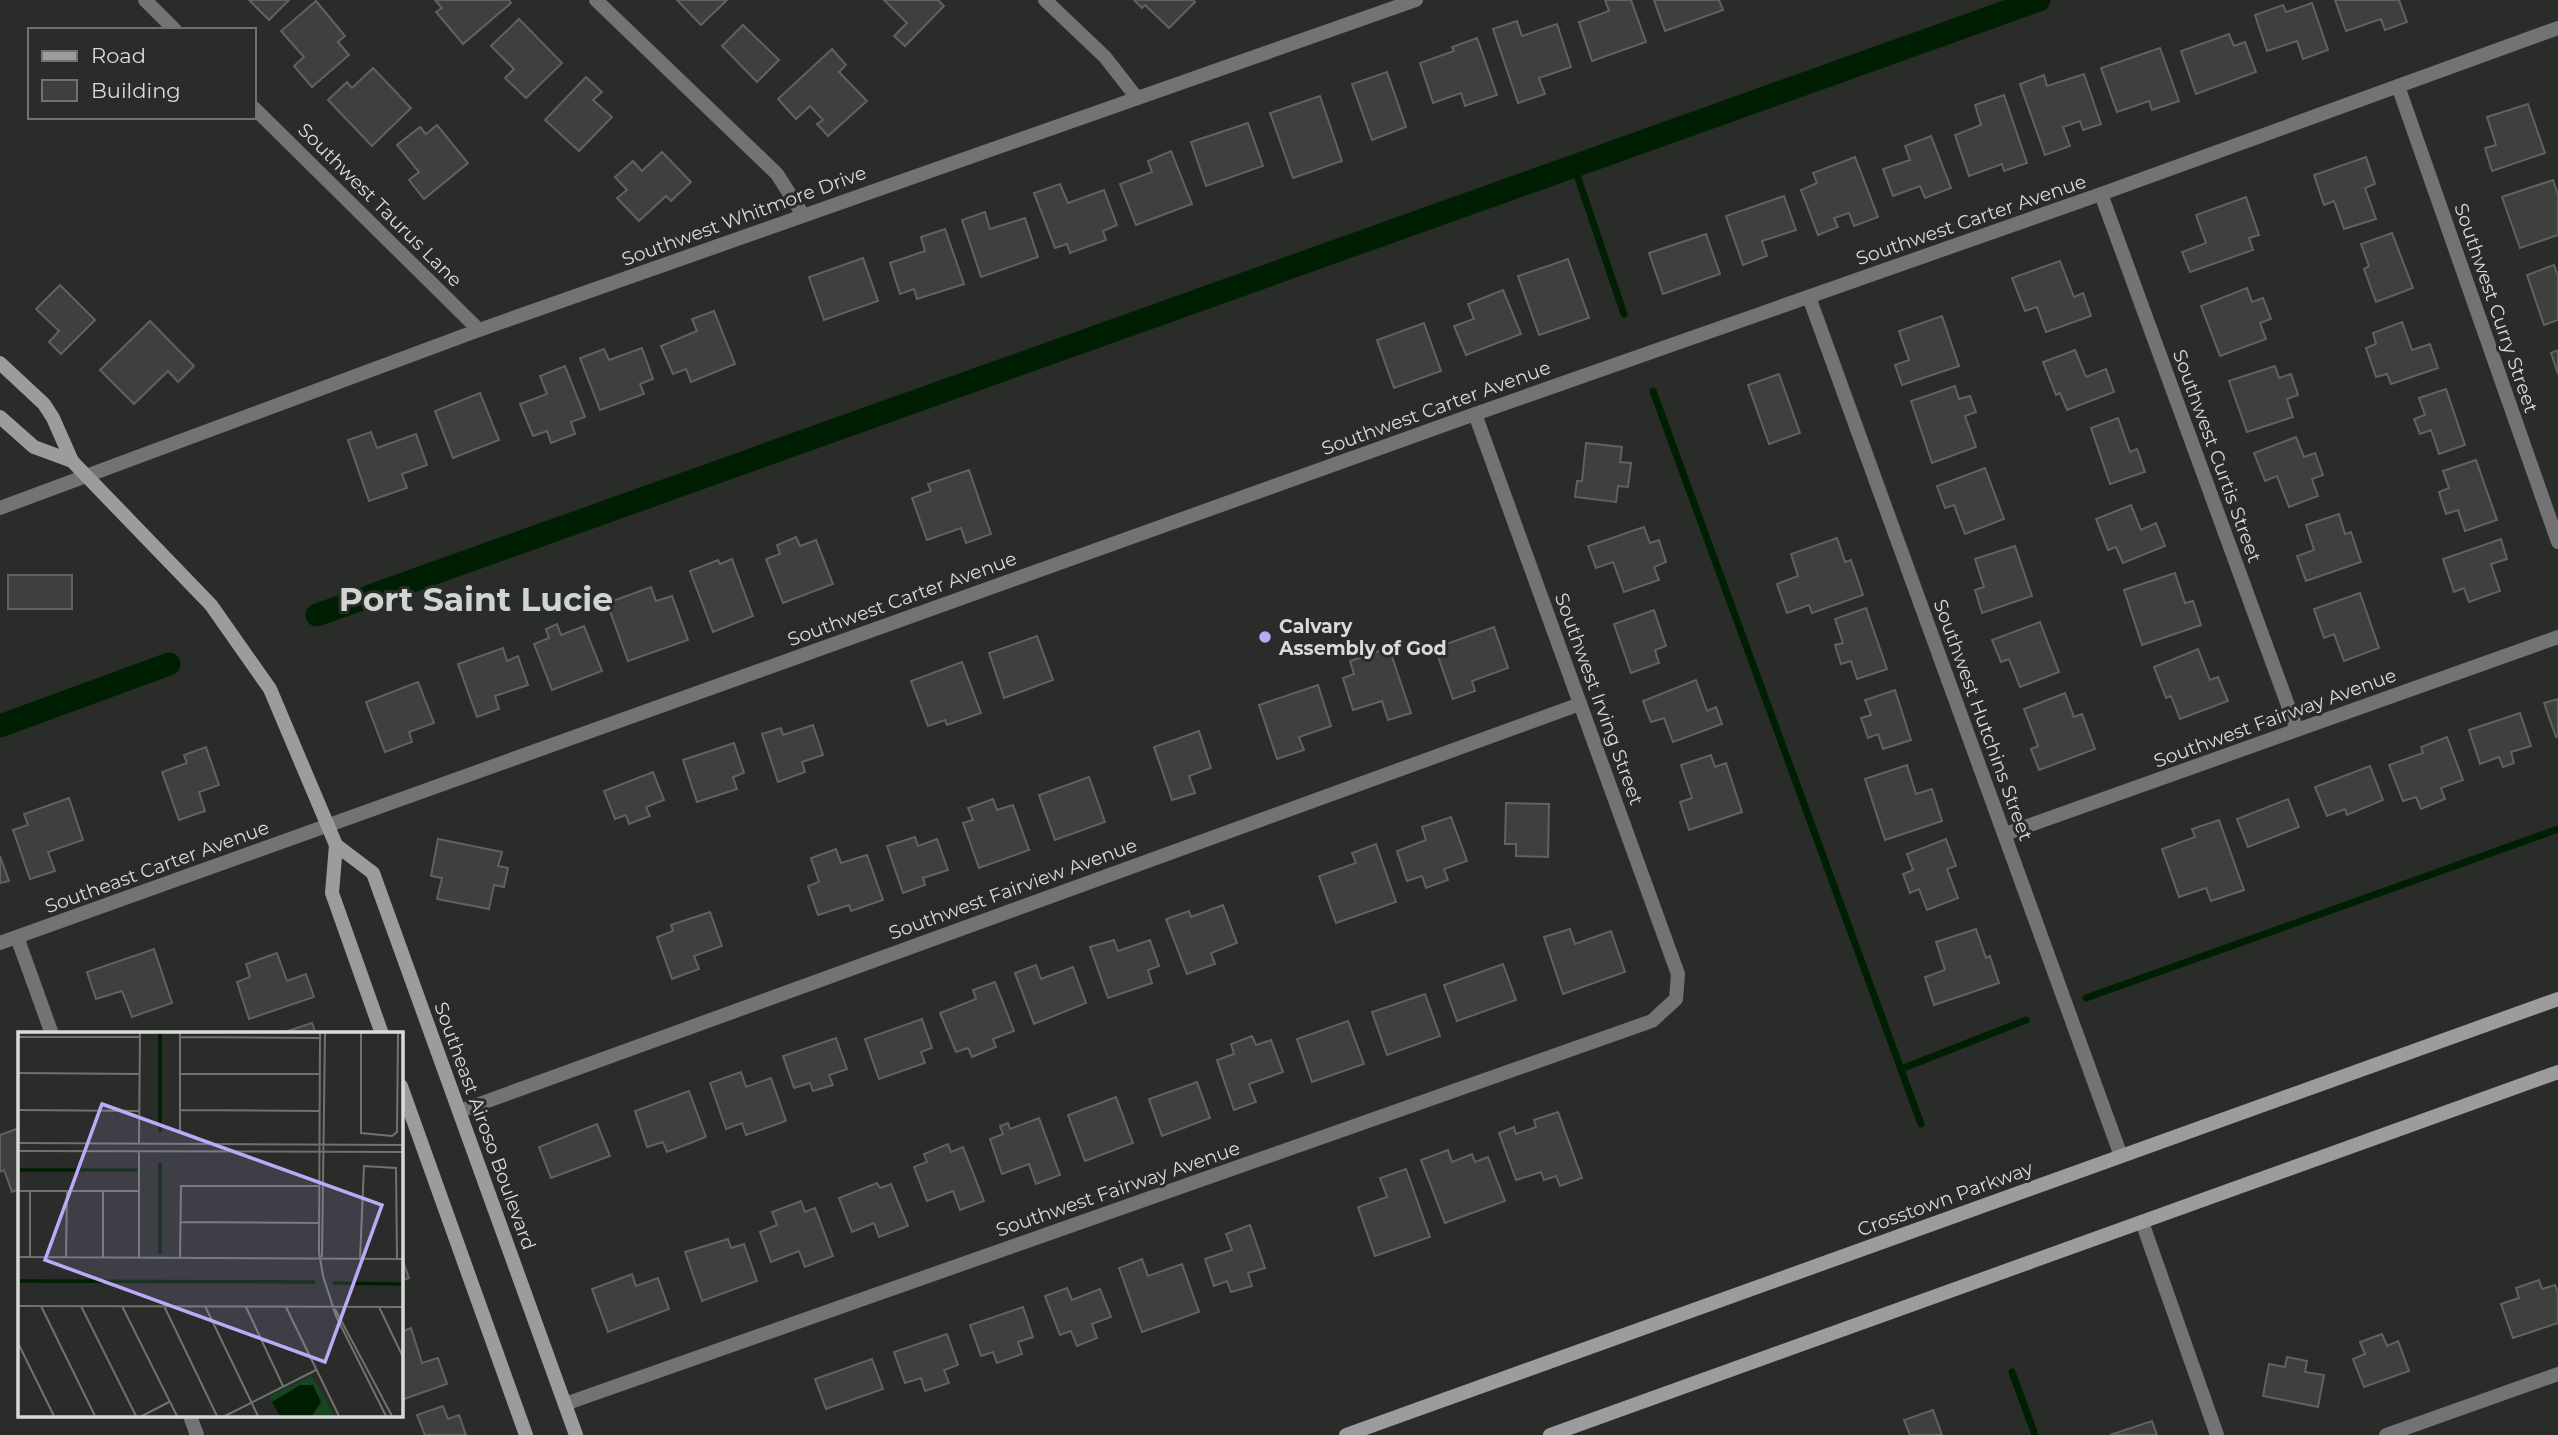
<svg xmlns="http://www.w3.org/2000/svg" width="2558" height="1435" viewBox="0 0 2558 1435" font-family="Montserrat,sans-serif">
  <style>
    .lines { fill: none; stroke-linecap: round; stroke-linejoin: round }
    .stream { stroke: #001e01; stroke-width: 7 }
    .canal { stroke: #001e01; stroke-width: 23 }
    .building { fill: #3d403d; stroke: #5f625f; stroke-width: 2 }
    .minor { stroke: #737375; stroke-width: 14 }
    .secondary { stroke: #9c9c9f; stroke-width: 14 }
    .poi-dot { fill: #bcaaf6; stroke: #292c29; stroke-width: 2.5 }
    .labels { text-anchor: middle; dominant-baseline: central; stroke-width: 6; stroke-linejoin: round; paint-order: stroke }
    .street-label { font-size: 19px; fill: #d9dbd9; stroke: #292c29 }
    .poi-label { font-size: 19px; font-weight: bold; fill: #d9dbd9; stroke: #292c29; text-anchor: start }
    .town-label { font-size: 33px; font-weight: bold; fill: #d1d5d1; stroke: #292c29 }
    .inset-river { fill: none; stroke: #001e01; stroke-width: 3.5 }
    .inset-road { fill: none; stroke: #6f726f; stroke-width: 2 }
    .view { fill: #bcaaf6; fill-opacity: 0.15; stroke: #bcaaf6; stroke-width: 3.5 }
    .inset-edge { fill: none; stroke: #d9dbd9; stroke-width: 3.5 }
  </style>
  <rect width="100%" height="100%" fill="#292c29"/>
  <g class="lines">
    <!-- stream -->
    <g class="stream">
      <polyline points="1574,166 1624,314"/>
      <polyline points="1653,391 1921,1124"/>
      <polyline points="2086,998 2558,829"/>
      <polyline points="1901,1069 2026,1020"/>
      <polyline points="2012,1372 2035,1435"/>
    </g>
    <!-- canal -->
    <g class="canal">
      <polyline points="317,615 2039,0"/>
      <polyline points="0,726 169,664"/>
    </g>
  </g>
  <!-- building -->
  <g class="building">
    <polygon points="249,0 289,0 269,20"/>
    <polygon points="435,0 509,0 511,3 463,44 436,12 442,8"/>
    <polygon points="677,0 727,0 701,25"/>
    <polygon points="884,0 938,0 944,6 905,46 894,36 907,23"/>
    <polygon points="1134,0 1193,0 1195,2 1169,28 1145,5 1142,8"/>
    <polygon points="1605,0 1631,0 1646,42 1592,61 1579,22 1609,11"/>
    <polygon points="1654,0 1719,0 1723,10 1665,31"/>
    <polygon points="2335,0 2399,0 2407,22 2385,30 2381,19 2346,31"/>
    <polygon points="316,1 345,36 338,42 349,55 312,87 294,66 304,57 281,31"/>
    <polygon points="2312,3 2328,50 2303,59 2297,41 2267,51 2255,15 2283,5 2286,12"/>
    <polygon points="519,19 562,63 526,98 505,78 514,69 491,46"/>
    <polygon points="1517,21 1522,36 1557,24 1571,67 1539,78 1545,94 1518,103 1493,29"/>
    <polygon points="743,25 779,60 757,82 722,46"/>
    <polygon points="2229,34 2234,46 2245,42 2256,72 2196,94 2181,51"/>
    <polygon points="1477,38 1497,95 1465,106 1461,93 1433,103 1420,63 1454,51 1452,47"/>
    <polygon points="2160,48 2179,101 2152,110 2149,101 2117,112 2101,68"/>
    <polygon points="832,49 846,65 839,72 867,101 828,136 817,124 823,120 810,106 796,119 778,99"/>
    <polygon points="373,68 411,108 372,146 328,100 347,82 352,88"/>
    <polygon points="1387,72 1406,127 1372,140 1352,84"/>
    <polygon points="2084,74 2101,124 2083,130 2080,121 2063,127 2070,146 2045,155 2020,84 2044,75 2047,86"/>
    <polygon points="586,77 602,92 593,100 612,117 579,151 545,120"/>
    <polygon points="2004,95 2027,163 2004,171 2002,164 1969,176 1955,135 1981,125 1975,105"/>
    <polygon points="1320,96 1342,161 1293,178 1270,113"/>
    <polygon points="2528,104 2545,153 2492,171 2485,148 2496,145 2487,117"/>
    <polygon points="1248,123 1263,166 1206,186 1191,142"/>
    <polygon points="437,125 468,163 424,199 409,180 419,172 397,145 420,127 426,134"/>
    <polygon points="1931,136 1951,188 1925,198 1920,186 1893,196 1883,169 1910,160 1905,146"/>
    <polygon points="1171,151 1192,204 1136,225 1120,184 1152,172 1148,161"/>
    <polygon points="662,152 691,182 671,201 666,196 639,221 617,198 627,190 615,177 633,161 642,171"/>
    <polygon points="1855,157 1878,217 1854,226 1849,213 1834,218 1838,227 1818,235 1801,190 1817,183 1813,173"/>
    <polygon points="2366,157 2375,184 2365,188 2376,219 2344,229 2334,201 2324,205 2314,175"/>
    <polygon points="2553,180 2558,195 2558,235 2520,248 2502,197"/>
    <polygon points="1060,184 1068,203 1104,190 1117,225 1103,231 1106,240 1070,253 1067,244 1055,248 1034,193"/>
    <polygon points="1784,196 1796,230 1762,241 1767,256 1743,265 1726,216"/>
    <polygon points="2246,197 2259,235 2249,238 2253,250 2190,272 2182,252 2206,243 2196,215"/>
    <polygon points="985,212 990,229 1025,218 1038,257 981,277 962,220"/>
    <polygon points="945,229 964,284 917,299 914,289 900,294 890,263 925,251 921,237"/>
    <polygon points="2392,233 2413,288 2376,302 2364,269 2369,266 2361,244"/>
    <polygon points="1706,234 1720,274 1663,294 1649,253"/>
    <polygon points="863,258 878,301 824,320 809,277"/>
    <polygon points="1568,259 1589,318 1539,335 1518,276"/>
    <polygon points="2060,261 2074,297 2083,293 2091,316 2046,332 2037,307 2025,311 2012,278"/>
    <polygon points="2554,265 2558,276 2558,320 2544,325 2527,275"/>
    <polygon points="60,285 95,320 61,354 49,342 59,331 36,309"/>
    <polygon points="2247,288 2252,302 2263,298 2271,319 2260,323 2266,339 2220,356 2201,306"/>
    <polygon points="1503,290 1521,334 1466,355 1454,326 1474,319 1468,304"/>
    <polygon points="714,311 735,364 691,382 686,369 673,374 661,346 697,331 692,319"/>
    <polygon points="1942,316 1959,366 1902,385 1895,365 1909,360 1899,331"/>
    <polygon points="150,321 194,366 178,382 168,371 134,404 100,370"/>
    <polygon points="2402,322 2412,350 2430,344 2438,368 2391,384 2387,374 2376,377 2366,348 2376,344 2373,333"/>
    <polygon points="1424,323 1441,371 1394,388 1377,340"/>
    <polygon points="642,348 653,379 640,384 644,394 600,410 580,358 604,349 609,360"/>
    <polygon points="2075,350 2086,377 2106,369 2114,392 2067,410 2060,393 2056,395 2043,362"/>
    <polygon points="2558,350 2558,374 2551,353"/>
    <polygon points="565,366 585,417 571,422 575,434 551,443 547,431 533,436 520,404 547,394 540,376"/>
    <polygon points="2275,366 2279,378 2291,374 2298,395 2287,399 2293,417 2247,432 2229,381"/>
    <polygon points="1779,374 1800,433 1769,444 1748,385"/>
    <polygon points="1955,386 1959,399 1970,396 1976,412 1965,416 1976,447 1932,463 1911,401"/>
    <polygon points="2446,389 2465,445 2439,454 2431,430 2420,434 2414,419 2425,415 2419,398"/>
    <polygon points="480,393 499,440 453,458 435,411"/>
    <polygon points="2118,418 2130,452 2137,449 2145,472 2110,484 2091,428"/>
    <polygon points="371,432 377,448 416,434 427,465 402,474 407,488 369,501 348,440"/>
    <polygon points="2296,437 2304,457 2315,453 2323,475 2312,479 2318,496 2289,507 2277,476 2265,481 2254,453"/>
    <polygon points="1586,443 1622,447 1620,462 1631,463 1628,487 1618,486 1616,502 1575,497 1577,481 1582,481"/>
    <polygon points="2476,460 2497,520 2465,531 2458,510 2446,514 2439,492 2449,488 2443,471"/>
    <polygon points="1985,468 2004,519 1965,534 1954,505 1945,508 1937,486"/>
    <polygon points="969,470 991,534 966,543 961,528 927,540 912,498 931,491 928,484"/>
    <polygon points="2131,505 2141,530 2156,523 2165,546 2123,563 2116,547 2108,550 2096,519"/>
    <polygon points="2339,514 2345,534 2351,532 2361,562 2306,581 2297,556 2314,550 2306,525"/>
    <polygon points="1644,527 1650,543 1659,540 1666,562 1654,567 1659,580 1624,592 1613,562 1596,568 1588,546"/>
    <polygon points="796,537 800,546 816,540 833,584 783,603 766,559 780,554 777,545"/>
    <polygon points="1837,538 1845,562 1851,560 1863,595 1812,613 1809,605 1787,613 1777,584 1798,576 1791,554"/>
    <polygon points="2501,539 2507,559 2491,564 2500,591 2469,602 2464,588 2454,592 2443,559"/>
    <polygon points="2015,546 2032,596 1982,613 1975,590 1984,587 1975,559"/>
    <polygon points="732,559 753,616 713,632 690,571 718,560 720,564"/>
    <polygon points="2175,573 2185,603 2193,601 2201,625 2142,645 2124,590"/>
    <rect x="8" y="575" width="64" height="34"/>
    <polygon points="651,587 656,601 672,596 688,640 628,661 607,603"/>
    <polygon points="2360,593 2379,648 2344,661 2334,634 2324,638 2314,609"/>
    <polygon points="1866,608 1887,669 1857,679 1851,661 1841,664 1835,645 1843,643 1835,619"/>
    <polygon points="1654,610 1666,646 1655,650 1659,663 1631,673 1614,624"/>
    <polygon points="2040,622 2059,672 2020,687 2009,659 2001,662 1992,640"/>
    <polygon points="557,624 561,635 584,626 602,671 552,690 534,644 549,638 546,629"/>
    <polygon points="1494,627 1508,668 1472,681 1475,691 1453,699 1435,648"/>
    <polygon points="1037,636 1053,680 1004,698 989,653"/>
    <polygon points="503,648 507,661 518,656 528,685 495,696 499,709 477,717 458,664"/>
    <polygon points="1389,648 1411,713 1388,720 1382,701 1353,710 1343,678 1354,674 1350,661"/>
    <polygon points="2198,649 2210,680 2218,677 2228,701 2180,719 2171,696 2166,698 2154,667"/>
    <polygon points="962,662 981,713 947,725 945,720 928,726 911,681"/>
    <polygon points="1696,680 1707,711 1716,707 1722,724 1673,742 1664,718 1651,722 1643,701"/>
    <polygon points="418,682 434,723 409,732 412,742 385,752 366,702"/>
    <polygon points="1318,685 1331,726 1299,737 1304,750 1277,759 1259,705"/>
    <polygon points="1895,690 1911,740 1883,749 1878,734 1868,738 1861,718 1871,715 1865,700"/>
    <polygon points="2065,693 2074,717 2082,714 2095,749 2039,770 2031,749 2038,746 2024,709"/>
    <polygon points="2558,699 2558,736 2556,737 2544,703"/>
    <polygon points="2520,713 2531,746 2511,752 2514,763 2503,767 2499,757 2480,764 2469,730"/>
    <polygon points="813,725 823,755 802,762 805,772 778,782 762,734 781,728 783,735"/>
    <polygon points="1199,731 1211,768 1189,776 1195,793 1172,800 1154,747"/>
    <polygon points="2447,737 2463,780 2441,788 2445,799 2421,809 2416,797 2403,801 2389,765 2423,753 2421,747"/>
    <polygon points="734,743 744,773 733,777 737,789 697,802 683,760"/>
    <polygon points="206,747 219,785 199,792 205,811 179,820 162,772 187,763 184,755"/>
    <polygon points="1711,755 1715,767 1726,763 1742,812 1689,830 1680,802 1692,798 1681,765"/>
    <polygon points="1907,765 1916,794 1932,789 1942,821 1885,840 1865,779"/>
    <polygon points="2370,766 2383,800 2347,815 2345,809 2327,816 2315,787"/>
    <polygon points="653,772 664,800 646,807 650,816 629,824 626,815 615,819 604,791"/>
    <polygon points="1089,777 1105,822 1055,840 1039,795"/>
    <polygon points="69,798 83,840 48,852 55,871 30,879 13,830 28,825 24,814"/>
    <polygon points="993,799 997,810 1013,805 1029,850 979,868 963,823 973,820 968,808"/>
    <polygon points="2288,799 2299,827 2248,847 2237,819"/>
    <polygon points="1506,803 1549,804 1548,857 1516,856 1516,844 1505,844"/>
    <polygon points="1451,817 1467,861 1444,869 1448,880 1426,888 1422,876 1407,881 1397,851 1426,840 1422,827"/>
    <polygon points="2219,820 2244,890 2211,901 2206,888 2179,897 2162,849 2195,837 2192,829"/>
    <polygon points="915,837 918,846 937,839 948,870 923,878 925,885 903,893 887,846"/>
    <polygon points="438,839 502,852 498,866 508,868 504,887 494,885 489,909 437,899 442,878 431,876"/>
    <polygon points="1946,839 1956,866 1947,869 1958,898 1927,910 1919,889 1910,893 1903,874 1913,870 1907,854"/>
    <polygon points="1376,844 1396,902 1336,923 1319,876 1356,863 1352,853"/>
    <polygon points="836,849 841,863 867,855 883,900 851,911 849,905 818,915 808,886 819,882 811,858"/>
    <polygon points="0,856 9,881 0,883"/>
    <polygon points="1223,905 1237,943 1211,953 1215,964 1187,974 1166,919 1189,911 1191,917"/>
    <polygon points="710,912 722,946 694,956 699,969 672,979 657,937 673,931 671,925"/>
    <polygon points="1570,929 1575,944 1611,931 1625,972 1563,994 1544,937"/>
    <polygon points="1976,929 1986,958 1990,956 1999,983 1934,1005 1925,977 1945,970 1936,942"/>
    <polygon points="1114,940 1118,951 1150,940 1159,966 1148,970 1152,983 1108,998 1090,947"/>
    <polygon points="154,949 172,1003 132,1017 122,991 96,999 87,972"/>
    <polygon points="277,953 287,981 306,974 314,997 249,1019 237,982 250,977 246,964"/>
    <polygon points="1503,964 1516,1000 1457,1021 1444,985"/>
    <polygon points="1036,965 1041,979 1073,967 1086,1003 1034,1024 1015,973"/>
    <polygon points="995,982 1014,1031 993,1039 996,1047 972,1057 968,1048 956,1052 940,1013 976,999 973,990"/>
    <polygon points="1425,994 1440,1036 1387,1055 1372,1012"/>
    <polygon points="922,1019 932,1048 921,1052 925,1063 879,1079 865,1039"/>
    <polygon points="1348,1021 1364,1064 1312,1082 1297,1039"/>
    <polygon points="312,1023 316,1034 278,1034"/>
    <polygon points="1252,1036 1256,1045 1271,1040 1283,1072 1249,1084 1256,1102 1234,1110 1217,1060 1234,1054 1231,1044"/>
    <polygon points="836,1038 847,1069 829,1075 833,1085 813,1091 810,1083 794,1088 783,1056"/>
    <polygon points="741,1072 746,1087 771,1078 786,1121 746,1135 742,1123 726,1129 710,1083"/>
    <polygon points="1197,1082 1210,1118 1162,1136 1149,1099"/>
    <polygon points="689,1091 706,1137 667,1152 663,1142 647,1147 635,1111"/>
    <polygon points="1116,1097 1133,1143 1085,1161 1068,1115"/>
    <polygon points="1558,1112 1582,1178 1560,1186 1556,1176 1544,1180 1541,1172 1516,1180 1499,1133 1514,1127 1516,1134 1536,1127 1534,1120"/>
    <polygon points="1039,1118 1060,1175 1036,1184 1029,1164 1002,1174 990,1139 1003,1134 1000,1126 1008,1123 1010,1129"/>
    <polygon points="597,1124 610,1156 551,1178 539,1147"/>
    <polygon points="19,1128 19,1189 12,1192 4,1170 0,1172 0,1135"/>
    <polygon points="948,1144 951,1152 963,1147 984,1201 960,1210 953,1191 927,1201 914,1167 927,1162 924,1154"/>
    <polygon points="1448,1150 1452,1162 1472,1154 1475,1162 1488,1157 1505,1201 1445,1223 1421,1160"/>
    <polygon points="1406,1169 1430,1237 1375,1256 1358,1207 1387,1197 1380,1178"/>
    <polygon points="877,1183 880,1188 891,1184 908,1226 879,1237 874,1223 852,1232 839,1198"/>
    <polygon points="801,1201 805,1212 815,1208 833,1256 805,1267 799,1251 771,1262 760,1232 777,1225 772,1212"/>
    <polygon points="1250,1225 1265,1268 1248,1273 1252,1286 1231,1292 1227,1281 1214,1286 1205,1259 1232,1250 1226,1234"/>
    <polygon points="728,1239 731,1248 744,1244 757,1281 702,1301 685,1252"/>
    <polygon points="401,1255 409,1278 401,1281"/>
    <polygon points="1142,1259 1148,1276 1182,1264 1199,1312 1142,1332 1119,1268"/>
    <polygon points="632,1274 636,1286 658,1278 669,1309 608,1332 592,1289"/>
    <polygon points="2539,1280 2542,1289 2555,1285 2558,1293 2558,1323 2513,1338 2501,1304 2519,1298 2516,1288"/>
    <polygon points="1067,1288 1072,1300 1100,1289 1111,1317 1092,1324 1097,1338 1077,1346 1071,1331 1060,1335 1045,1296"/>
    <polygon points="1023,1307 1033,1337 1018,1342 1022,1354 997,1363 993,1352 981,1356 970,1325"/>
    <polygon points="411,1328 422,1363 438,1358 447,1384 401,1400 401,1332"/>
    <polygon points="947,1334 958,1365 944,1370 949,1383 925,1391 921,1378 905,1383 894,1352"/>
    <polygon points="2382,1334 2387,1346 2398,1341 2409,1371 2364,1387 2353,1359 2365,1354 2360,1342"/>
    <polygon points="2287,1357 2307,1361 2305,1372 2324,1375 2318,1407 2263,1396 2269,1364 2285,1367"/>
    <polygon points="872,1359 883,1389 826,1409 815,1379"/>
    <polygon points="443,1406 448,1419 459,1415 466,1435 425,1435 417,1415"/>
    <polygon points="1933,1410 1942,1435 1910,1435 1904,1420"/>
    <polygon points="2152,1421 2157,1435 2110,1435"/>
  </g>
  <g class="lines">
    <!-- minor -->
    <g class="minor">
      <polyline points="145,0 175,30"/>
      <polyline points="596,0 777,174 803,215"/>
      <polyline points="1045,0 1105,57 1137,98"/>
      <polyline points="2398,86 2558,542"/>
      <polyline points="254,108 479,330"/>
      <polyline points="2101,194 2297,730"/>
      <polyline points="1809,297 2121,1156"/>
      <polyline points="0,508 479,330 1416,0"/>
      <polyline points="2005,834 2558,637"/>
      <polyline points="17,937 52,1034"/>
      <polyline points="0,943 1475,414 2101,194 2558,28"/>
      <polyline points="460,1111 1580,704"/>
      <polyline points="2142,1222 2217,1435"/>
      <polyline points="565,1404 1652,1021 1676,999 1678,974 1475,414"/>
      <polyline points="190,1416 197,1435"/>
      <polyline points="2386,1435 2558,1374"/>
    </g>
    <!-- secondary -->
    <g class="secondary">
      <polyline points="0,363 44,404 53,418 72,461 211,605 270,689 336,845 332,893 382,1034"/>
      <polyline points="0,417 34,447 72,461"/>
      <polyline points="336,845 373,873 576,1435"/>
      <polyline points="401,1086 526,1435"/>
      <polyline points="1346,1435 2558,999"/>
      <polyline points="1550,1435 2558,1072"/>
    </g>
  </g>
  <!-- markers -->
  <circle class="poi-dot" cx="1265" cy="637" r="7"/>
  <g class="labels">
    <!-- street labels -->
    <g class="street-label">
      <text transform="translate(380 205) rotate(45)">Southwest Taurus Lane</text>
      <text transform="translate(744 216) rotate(-20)">Southwest Whitmore Drive</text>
      <text transform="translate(1971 220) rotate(-19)">Southwest Carter Avenue</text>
      <text transform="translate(2496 308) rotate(71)">Southwest Curry Street</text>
      <text transform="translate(1436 408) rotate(-20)">Southwest Carter Avenue</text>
      <text transform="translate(2217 456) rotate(70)">Southwest Curtis Street</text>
      <text transform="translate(902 599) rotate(-20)">Southwest Carter Avenue</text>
      <text transform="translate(1599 699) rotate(70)">Southwest Irving Street</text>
      <text transform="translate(2275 718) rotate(-20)">Southwest Fairway Avenue</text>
      <text transform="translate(1983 720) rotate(70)">Southwest Hutchins Street</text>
      <text transform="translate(157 867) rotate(-20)">Southeast Carter Avenue</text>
      <text transform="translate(1013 889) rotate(-20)">Southwest Fairview Avenue</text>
      <text transform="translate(485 1126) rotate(70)">Southeast Airoso Boulevard</text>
      <text transform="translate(1118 1189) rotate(-19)">Southwest Fairway Avenue</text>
      <text transform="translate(1945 1199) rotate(-20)">Crosstown Parkway</text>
    </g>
    <!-- poi labels -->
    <g class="poi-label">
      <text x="1279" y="626">Calvary<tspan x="1279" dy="22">Assembly of God</tspan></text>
    </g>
    <!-- town labels -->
    <g class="town-label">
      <text x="476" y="599">Port Saint Lucie</text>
    </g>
  </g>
  <!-- overview -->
  <g transform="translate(18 1032)">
    <rect width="385" height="385" fill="#292c29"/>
    <path d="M294,344L317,384H294L304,367L276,359L254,370L252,364Z" fill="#17451d"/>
    <path d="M282,353H295L303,370L294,384H262L254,370Z" fill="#001e01"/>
    <path class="inset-river" d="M142,100V1M142,131V222M0,138H119M0,249L297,250M315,251L385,252"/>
    <path class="inset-road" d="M302,1L301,220L305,244L318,284L368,384M343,1V101L374,104L379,100L380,1M0,5H122M162,5L303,6M0,41L122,42M162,42H302M0,78L122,79M162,78L301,79M162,99V1M0,111L385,113M121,111L122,1M0,119L385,120M0,159H121M12,159V225M85,159V225M162,190L301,191M0,225L385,227M48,225L49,159M304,225L307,1M121,226V120M162,226L163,154H301M342,227L346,134L378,136L379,227M0,274L385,275M23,274L77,384M63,274L118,384M104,274L159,384M146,274L199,384M187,274L240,384M228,275L265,354M268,275L321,384M361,275L385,325M317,277L374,384M0,311L36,384M124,384L151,370M207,384L298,338"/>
    <path class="view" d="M84,72L364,173L307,330L27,228Z"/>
    <rect width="385" height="385" class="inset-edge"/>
  </g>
  <!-- legend -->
  <rect x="28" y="28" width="228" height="91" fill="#292c29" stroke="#6f726f" stroke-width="2"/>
  <rect x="42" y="51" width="35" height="10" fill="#9c9c9f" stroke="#6f726f" stroke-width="2"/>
  <text x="91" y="63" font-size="21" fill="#d9dbd9">Road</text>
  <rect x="42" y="80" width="35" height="21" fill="#3d403d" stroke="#6f726f" stroke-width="2"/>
  <text x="91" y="98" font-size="21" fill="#d9dbd9">Building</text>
</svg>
